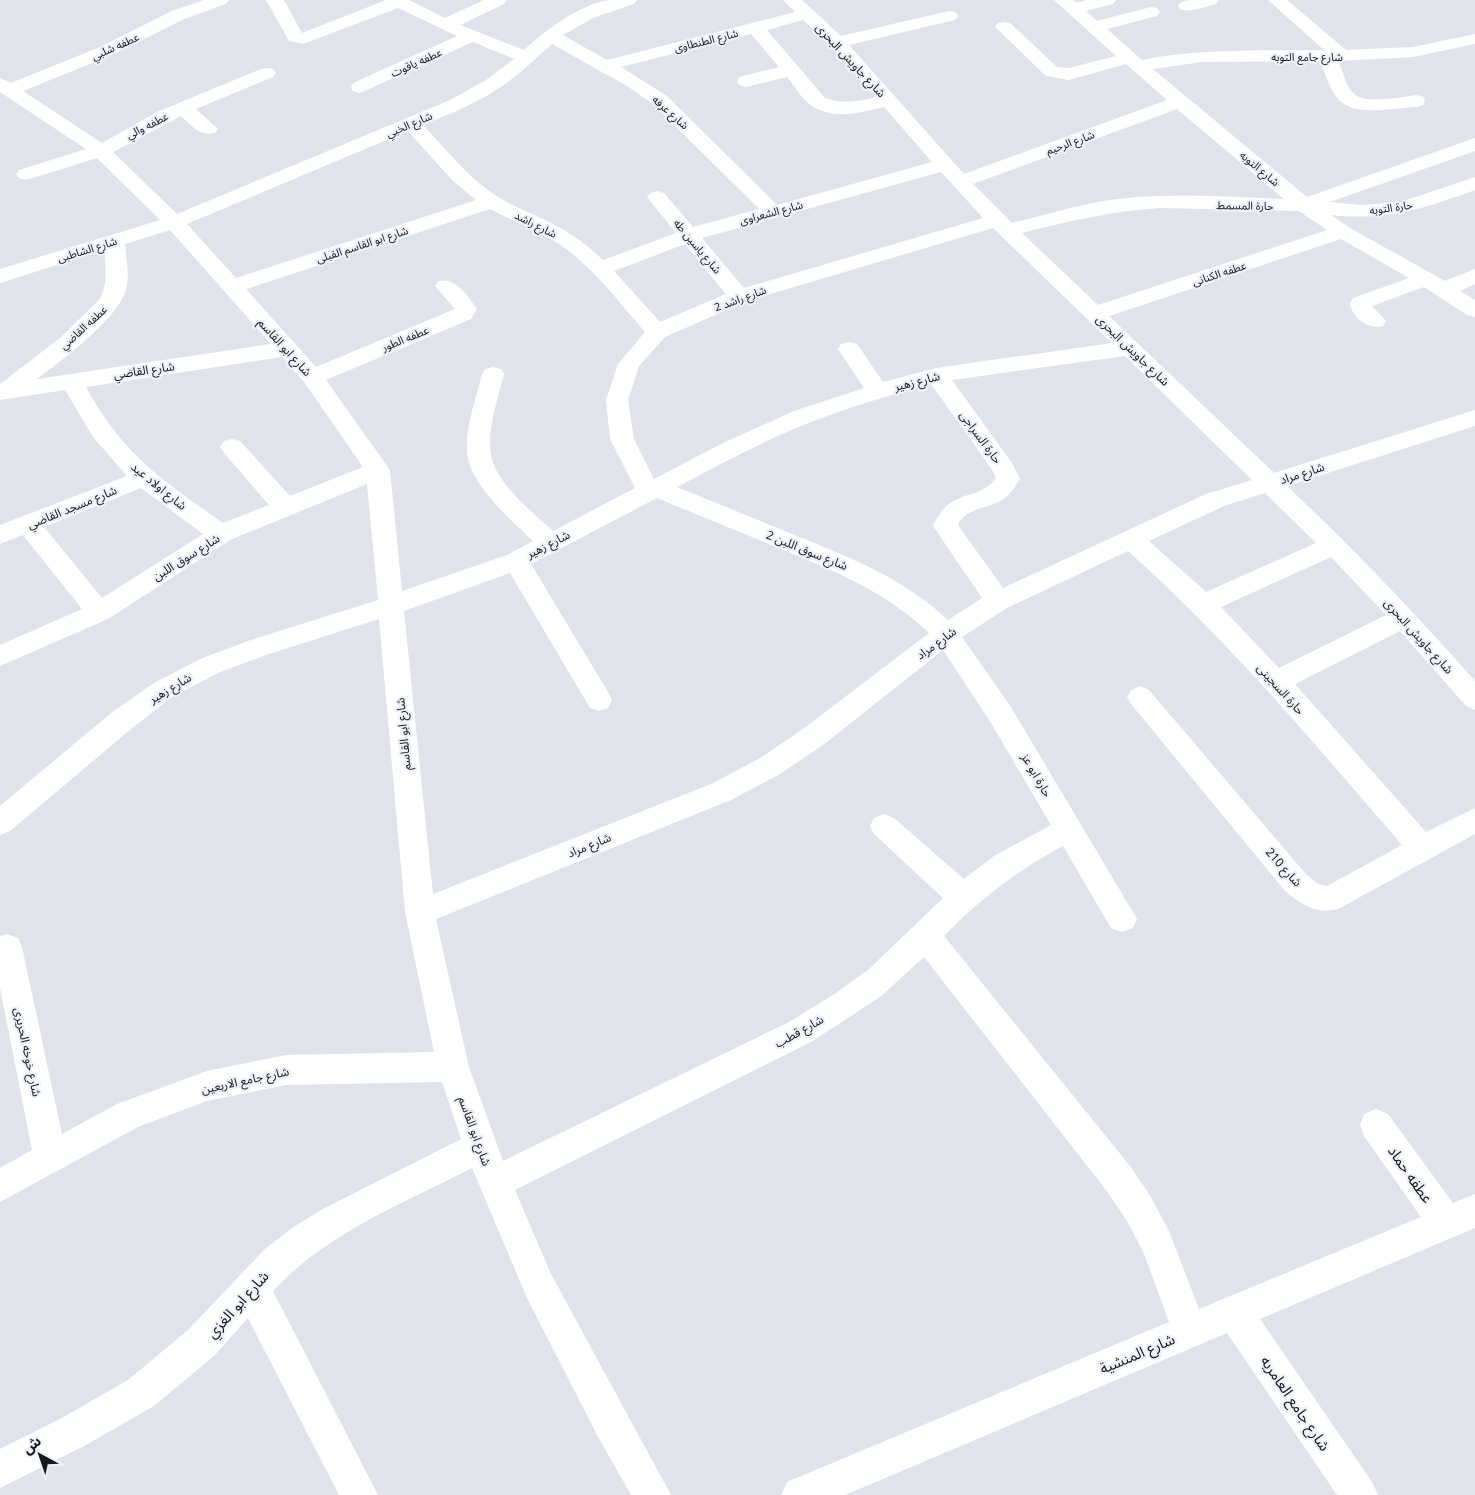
<svg xmlns="http://www.w3.org/2000/svg" width="1475" height="1495" viewBox="0 0 1475 1495" font-family="'Noto Sans','Noto Sans Arabic',sans-serif">
  <style>
    .lines { fill: none; stroke-linecap: round; stroke-linejoin: round }
    .minor { fill: #fff; fill-rule: evenodd }
    .labels { text-anchor: middle; dominant-baseline: central; stroke-width: 4.5; stroke-linejoin: round; paint-order: stroke }
    .far-street-label { font-size: 11px; fill: #17181b; stroke: #edf1f9 }
    .street-label { font-size: 12px; fill: #17181b; stroke: #edf1f9 }
    .near-street-label { font-size: 15px; fill: #17181b; stroke: #edf1f9 }
  </style>
  <rect width="100%" height="100%" fill="#e0e3ec"/>
  <g class="lines">
    <!-- minor -->
    <g class="minor">
      <path d="M204,0H229L226,4L184,19L112,55L23,91L102,143L157,112L261,69L267,68L273,69L276,73L273,77L196,109L218,129L215,133C200,137 191,125 181,116L113,152L177,214L450,100L486,80L514,59L473,42L360,93L353,91L351,87L353,83L457,36L398,8L303,44L289,41L266,0H284L302,33L386,0H409L445,18L484,0H507L504,4L460,25L524,50C548,29 576,6 609,0C618,0 628,0 637,0L634,4L593,18L563,35L607,60L795,12L783,0H802L841,36L949,11L955,12L958,16L955,20L849,45L964,174L1167,100L1126,64L1069,80L1046,76L995,27L998,23L1004,22L1010,23L1057,67L1069,68L1116,56L1054,0H1073L1077,3L1087,0H1116L1113,4L1086,11L1097,21L1151,7L1157,8L1160,12L1157,16L1107,29L1142,60C1202,48 1264,51 1324,50L1268,0H1287L1346,50L1413,47L1475,34V44L1413,57L1338,61C1343,71 1346,86 1353,93C1363,105 1402,97 1416,95L1423,97L1425,101L1423,105L1416,107C1395,108 1356,117 1339,100C1330,91 1325,73 1320,61L1202,62L1153,69L1307,197L1475,138V151L1330,202L1362,205L1401,202L1475,177V190C1423,209 1388,221 1331,215L1350,228L1445,281L1475,269V284L1460,291L1475,300V317L1467,315L1424,287L1372,306L1386,321L1383,326C1368,330 1352,318 1350,303L1353,298L1409,278L1341,239L1109,316L1274,473L1475,410V426L1287,486C1353,548 1415,613 1475,681V710L1466,706L1400,631L1295,684L1426,832L1475,808V834L1340,908C1319,916 1301,905 1285,891L1131,704L1127,697L1131,690L1140,686L1149,690L1305,873L1318,884L1327,886L1402,845C1314,743 1229,641 1128,551L1007,608L962,637L1011,707L1137,919L1133,928L1122,932L1111,928L1063,846C1018,870 980,899 944,936L1130,1166L1151,1197L1169,1231L1199,1309L1421,1217L1364,1136L1360,1125L1364,1114L1376,1109L1388,1114L1453,1203L1475,1194V1228L1260,1319L1372,1482L1378,1495H1337L1227,1333L845,1495H781L787,1482L1169,1322L1143,1251L1127,1221L1106,1190L924,957L880,997L811,1042L515,1190L551,1274L671,1495H631L596,1433L527,1298L472,1168C404,1203 325,1234 273,1291L378,1495H339L248,1318L214,1356L154,1406L86,1445L0,1488V1449L60,1419L128,1380L188,1330L265,1249L292,1228L321,1210L461,1139L442,1082L286,1085L207,1101L138,1127L0,1202V1168L32,1150L0,988V936L7,934L18,938L22,947L62,1134L117,1104L207,1071L286,1055L434,1052L405,912L379,619L266,655L218,673L172,697L131,729L10,831L0,835V806L111,713L154,683L200,659L248,641L378,600L367,484L230,540L108,619L0,666V645L82,609L23,535L0,544V525L127,476L93,437L65,390L0,400V384L60,338L100,299C108,283 106,267 104,250L0,283V269L160,220L97,158L33,178L26,180L19,178L16,174L19,170L86,149L0,92V78L11,83L100,47L172,11ZM803,20L831,46L876,97C857,102 843,104 825,98L767,30ZM751,34L779,67L739,77L737,81L739,85L746,87L787,77C794,85 802,100 812,106C834,120 861,113 884,107L932,162L777,205L667,96L621,67ZM552,44L627,86L653,104L759,209L693,227L664,193L657,191L650,193L647,197L676,233L603,260C591,249 578,238 564,230C543,217 519,210 498,197C468,178 447,150 423,125C449,114 476,104 499,88C519,75 535,59 552,44ZM1177,109L1284,199C1232,197 1179,193 1128,198C1088,201 1050,214 1012,223L973,184ZM408,131L452,180L476,200L236,278L187,224ZM941,172L983,218L744,288L702,238ZM1161,208L1299,211L1327,230L1098,305L1022,233C1070,221 1111,211 1161,208ZM490,209C513,221 537,230 559,244C593,267 618,301 645,332L618,364L606,400L610,439L635,488L553,531C532,512 495,483 491,454C487,428 498,399 504,374L501,369L493,367L485,369L482,374C476,399 465,427 467,453C471,486 510,519 533,541L507,555L402,591L390,470L326,380L471,319L477,309C468,296 456,277 438,281L435,286L455,309L316,367L246,289ZM993,228L1112,343L936,368L883,382L857,344L849,342L841,344L838,349L864,388L794,411L721,444L654,479L634,439L628,400L639,366L665,337L747,301ZM170,230L271,344L37,379C62,360 117,320 126,290C130,276 126,259 125,244ZM685,244L726,294L660,322L614,271ZM1125,356L1252,480L1206,494L1003,588L958,525C964,509 988,508 1002,500C1010,495 1015,487 1020,479L1012,463L952,380ZM282,357L304,382L363,467L290,496L240,441L232,439L224,441L220,447L224,453L269,505L223,523C162,480 123,455 86,387ZM931,384L993,471L996,478C978,503 950,486 933,526L982,598L948,620C904,579 856,560 802,538C760,521 719,504 677,487C721,464 765,440 811,422C850,407 890,395 931,384ZM141,488L203,534L102,598L44,527ZM1265,493L1316,543L1206,592L1149,541L1224,506ZM657,498C698,515 740,532 781,549C836,572 885,591 929,633L803,729L760,758L711,784L433,894L404,611L510,573L590,708L599,711L608,708L612,700L608,692L531,564ZM1331,557L1386,615L1279,668L1221,607ZM943,650L991,723L1051,825L994,856L964,879L894,818L884,814L874,818L870,826L874,834L943,898L869,969L836,993L789,1022L503,1161L469,1067L436,919L731,800L780,774L823,745Z"/>
      <path d="M1190,0H1219L1216,4C1205,7 1192,12 1181,10L1178,6L1181,2Z"/>
    </g>
  </g>
  <g class="labels">
    <!-- far-street labels -->
    <g class="far-street-label">
      <text transform="translate(706 40) rotate(-14)">شارع الطنطاوى</text>
      <text transform="translate(115 46) rotate(-24)">عطفه شلبي</text>
      <text x="1307" y="56">شارع جامع التوبه</text>
      <text transform="translate(416 62) rotate(-24)">عطفه ياقوت</text>
      <text transform="translate(671 112) rotate(42)">شارع عرفه</text>
      <text transform="translate(409 124) rotate(-23)">شارع الخبي</text>
      <text transform="translate(147 125) rotate(-27)">عطفه والي</text>
      <text transform="translate(1070 142) rotate(-20)">شارع الرحيم</text>
      <text transform="translate(1260 168) rotate(40)">شارع التوبه</text>
      <text transform="translate(1245 205) rotate(1)">حارة المسمط</text>
      <text transform="translate(1391 207) rotate(-8)">حارة التوبه</text>
      <text transform="translate(771 212) rotate(-15)">شارع الشعراوى</text>
      <text transform="translate(536 224) rotate(27)">شارع راشد</text>
      <text transform="translate(362 244) rotate(-18)">شارع ابو القاسم القبلى</text>
      <text transform="translate(698 246) rotate(50)">شارع ياسين طه</text>
      <text transform="translate(87 249) rotate(-17)">شارع الشاطبى</text>
      <text transform="translate(1219 273) rotate(-18)">عطفه الكنانى</text>
      <text transform="translate(740 298) rotate(-20)">شارع راشد 2</text>
      <text transform="translate(83 327) rotate(-42)">عطفه القاضي</text>
      <text transform="translate(405 338) rotate(-22)">عطفه الطور</text>
    </g>
    <!-- street labels -->
    <g class="street-label">
      <text transform="translate(851 60) rotate(47)">شارع جاويش البحرى</text>
      <text transform="translate(285 347) rotate(48)">شارع ابو القاسم</text>
      <text transform="translate(1133 350) rotate(44)">شارع جاويش البحرى</text>
      <text transform="translate(144 370) rotate(-8)">شارع القاضي</text>
      <text transform="translate(917 381) rotate(-14)">شارع زهير</text>
      <text transform="translate(981 437) rotate(54)">حارة السراجى</text>
      <text transform="translate(1302 473) rotate(-18)">شارع مراد</text>
      <text transform="translate(159 486) rotate(39)">شارع اولاد عيد</text>
      <text transform="translate(72 507) rotate(-22)">شارع مسجد القاضي</text>
      <text transform="translate(548 544) rotate(-27)">شارع زهير</text>
      <text transform="translate(807 550) rotate(22)">شارع سوق اللبن 2</text>
      <text transform="translate(186 557) rotate(-32)">شارع سوق اللبن</text>
      <text transform="translate(1419 636) rotate(48)">شارع جاويش البحرى</text>
      <text transform="translate(936 643) rotate(-36)">شارع مراد</text>
      <text transform="translate(170 688) rotate(-31)">شارع زهير</text>
      <text transform="translate(1281 689) rotate(48)">حارة السجينى</text>
      <text transform="translate(403 734) rotate(-95)">شارع ابو القاسم</text>
      <text transform="translate(1037 775) rotate(60)">حارة ابو عز</text>
      <text transform="translate(589 845) rotate(-22)">شارع مراد</text>
      <text transform="translate(1284 867) rotate(48)">شارع 210</text>
      <text transform="translate(799 1031) rotate(-29)">شارع قطب</text>
      <text transform="translate(28 1052) rotate(78)">شارع خوخه الحريرى</text>
      <text transform="translate(245 1080) rotate(-12)">شارع جامع الاربعين</text>
      <text transform="translate(475 1131) rotate(70)">شارع ابو القاسم</text>
    </g>
    <!-- near-street labels -->
    <g class="near-street-label">
      <text transform="translate(1411 1174) rotate(55)">عطفه حماد</text>
      <text transform="translate(237 1304) rotate(-48)">شارع ابو الغزي</text>
      <text transform="translate(1137 1353) rotate(-23)">شارع المنشية</text>
      <text transform="translate(1296 1403) rotate(56)">شارع جامع العامريه</text>
    </g>
  </g>
  <!-- north arrow -->
  <g transform="translate(40 1455) rotate(320)" stroke="#edf1f9" stroke-width="4" paint-order="stroke">
  <path d="M0-4L9 19L0 12L-9 19Z" fill="#17181b"/>
  <text y="-8" font-size="14" font-weight="bold" text-anchor="middle" fill="#17181b">ش</text>
  </g>
</svg>
